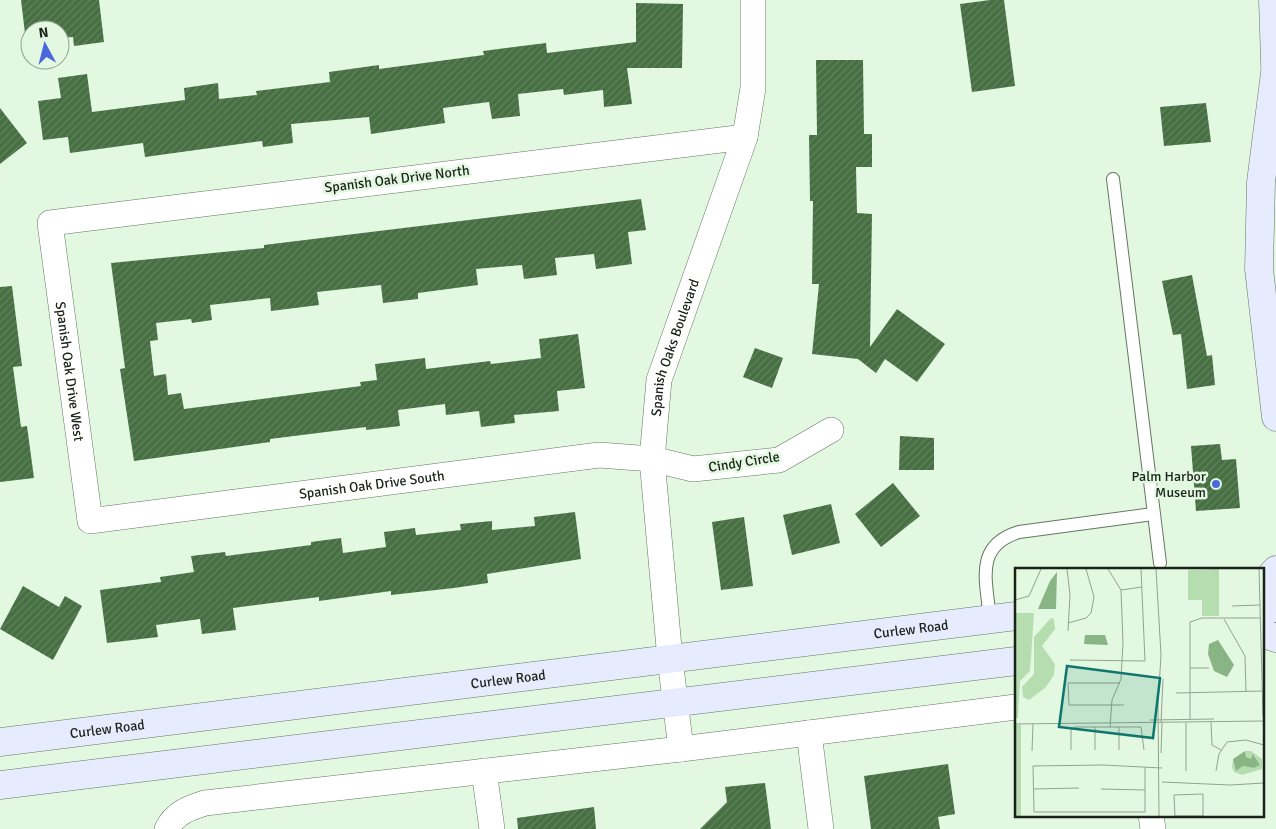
<svg xmlns="http://www.w3.org/2000/svg" width="1276" height="829" viewBox="0 0 1276 829" font-family="Signika,sans-serif">
  <style>
    .building { fill: url(#building-hatch) }
    .lines { fill: none; stroke-linecap: round; stroke-linejoin: round }
    .lane-casing { stroke: #647662; stroke-width: 14 }
    .street-casing { stroke: #647662; stroke-width: 26 }
    .secondary-casing { stroke: #647662; stroke-width: 29 }
    .lane { stroke: #fff; stroke-width: 12 }
    .street { stroke: #fff; stroke-width: 25 }
    .secondary { stroke: #e6ecfd; stroke-width: 28 }
    .poi-dot { fill: #4a68dc; stroke: #e3f8e0; stroke-width: 2 }
    .labels { text-anchor: middle; dominant-baseline: central; stroke-width: 5; stroke-linejoin: round; paint-order: stroke }
    .street-label { font-size: 14px; fill: #1a2219; stroke: #e3f8e0 }
    .poi-label { font-size: 14px; fill: #1a2219; stroke: #e3f8e0; text-anchor: end }
    .inset-road { fill: none; stroke: #93a290; stroke-width: 1 }
    .view { fill: #0f766e; fill-opacity: 0.15; stroke: #0f766e; stroke-width: 2.5 }
    .inset-edge { fill: none; stroke: #1a2219; stroke-width: 2.5 }
  </style>
  <defs>
    <pattern id="building-hatch" width="6" height="6" patternUnits="userSpaceOnUse" patternTransform="scale(1.25)"><rect width="6" height="6" fill="#466f42"/><path d="M-1 1l2-2M0 6l6-6M5 7l2-2" fill="none" stroke="#638260"/></pattern>
  </defs>
  <rect width="100%" height="100%" fill="#e3f8e0"/>
  <!-- building -->
  <g class="building">
    <polygon points="21,0 99,0 104,42 74,46 73,37 60,38 60,30 30,30 30,41 26,42"/>
    <polygon points="990,0 1004,0 1015,86 972,92 960,4"/>
    <polygon points="636,3 683,4 682,68 627,68 632,104 604,107 603,90 564,95 563,89 518,94 520,116 492,119 489,102 443,108 445,123 371,134 369,117 291,124 293,143 263,147 262,141 145,157 143,143 70,153 68,137 43,140 38,101 61,98 58,78 87,74 92,112 185,100 184,88 218,83 219,99 257,95 256,91 330,82 329,72 379,65 379,69 484,55 483,51 546,43 547,53 636,42"/>
    <polygon points="816,60 863,60 864,134 872,134 872,167 856,167 857,213 872,214 870,347 897,309 945,344 917,382 885,359 876,373 858,359 812,354 819,284 812,284 813,201 810,201 809,135 817,135"/>
    <polygon points="1206,103 1211,142 1164,146 1160,107"/>
    <polygon points="0,108 27,143 0,164"/>
    <polygon points="641,199 646,230 628,232 632,264 596,269 594,254 555,258 557,275 524,279 522,265 476,269 478,285 418,293 418,299 383,303 381,285 317,292 319,305 271,311 270,298 210,305 212,320 192,323 191,319 156,323 158,340 150,341 154,376 166,374 168,395 181,393 184,409 361,386 360,382 377,380 375,364 425,358 426,369 490,361 491,364 541,358 539,339 578,334 585,388 557,391 559,411 514,415 515,423 481,427 479,411 446,415 445,404 398,410 400,426 366,430 366,427 270,439 270,442 134,461 120,369 125,368 111,263 264,248 264,245"/>
    <polygon points="1192,275 1207,356 1212,355 1215,385 1187,389 1181,334 1173,335 1162,281"/>
    <polygon points="12,286 22,366 13,367 21,427 27,426 34,478 0,482 0,287"/>
    <polygon points="755,348 783,358 772,388 743,377"/>
    <polygon points="900,436 934,438 934,470 899,470"/>
    <polygon points="1220,444 1222,460 1236,459 1240,508 1196,511 1191,446"/>
    <polygon points="893,483 920,516 881,547 855,514"/>
    <polygon points="831,504 840,543 792,555 783,515"/>
    <polygon points="575,512 581,559 487,574 488,583 454,588 391,595 391,591 319,601 319,597 233,608 236,630 202,634 200,619 156,625 158,637 107,643 100,590 161,582 160,577 194,572 191,556 225,552 226,556 311,545 311,542 341,538 343,553 386,547 384,532 415,528 416,535 461,530 460,524 492,521 492,530 535,526 534,517"/>
    <polygon points="744,517 753,586 721,590 712,522"/>
    <polygon points="23,586 59,607 65,596 82,606 53,660 0,629"/>
    <polygon points="948,764 955,814 938,817 940,829 871,829 864,776"/>
    <polygon points="765,783 771,829 700,829 727,802 725,787"/>
    <polygon points="594,807 596,829 518,829 517,818"/>
  </g>
  <g class="lines">
    <defs>
      <g id="lane">
        <polyline points="1113,179 1160,563"/>
        <path d="M990,620C987,582 973,546 1019,532L1153,514"/>
      </g>
      <g id="street">
        <path id="s1" d="M745,137L50,223L90,521L599,455L652,459L693,469L779,460L831,430"/>
        <polyline points="809,733 821,829"/>
        <path id="s2" d="M681,749L670,659L652,459L659,380L745,137L753,88V0"/>
        <polyline points="484,771 492,829"/>
        <polyline points="1151,815 1153,829"/>
        <path d="M167,829C175,813 189,808 205,803L681,749L1016,707"/>
      </g>
      <g id="secondary">
        <polyline points="1273,0 1276,91"/>
        <polyline points="1275,73 1261,182 1259,269 1276,417"/>
        <polyline points="1276,570 1264,583 1276,588"/>
        <polyline points="1262,612 1276,607"/>
        <polyline points="1262,633 1276,638"/>
        <path id="s3" d="M0,742L1016,616"/>
        <polyline points="0,785 1016,661"/>
      </g>
    </defs>
    <!-- lane casing -->
    <use href="#lane" class="lane-casing"/>
    <!-- street casing -->
    <use href="#street" class="street-casing"/>
    <!-- secondary casing -->
    <use href="#secondary" class="secondary-casing"/>
    <!-- lane -->
    <use href="#lane" class="lane"/>
    <!-- street -->
    <use href="#street" class="street"/>
    <!-- secondary -->
    <use href="#secondary" class="secondary"/>
  </g>
  <!-- markers -->
  <circle class="poi-dot" cx="1216" cy="484" r="5"/>
  <g class="labels">
    <!-- street labels -->
    <g class="street-label">
      <text transform="translate(397 179) rotate(-7)">Spanish Oak Drive North</text>
      <text stroke="none"><textPath href="#s2" startOffset="406">Spanish Oaks Boulevard</textPath></text>
      <text stroke="none"><textPath href="#s1" startOffset="850">Spanish Oak Drive West</textPath></text>
      <text transform="translate(744 462) rotate(-9)">Cindy Circle</text>
      <text stroke="none"><textPath href="#s1" startOffset="1285">Spanish Oak Drive South</textPath></text>
      <text stroke="none"><textPath href="#s3" startOffset="918">Curlew Road</textPath></text>
      <text stroke="none"><textPath href="#s3" startOffset="512">Curlew Road</textPath></text>
      <text stroke="none"><textPath href="#s3" startOffset="108">Curlew Road</textPath></text>
    </g>
    <!-- poi labels -->
    <g class="poi-label">
      <text x="1206" y="476">Palm Harbor<tspan x="1206" dy="16">Museum</tspan></text>
    </g>
  </g>
  <!-- overview -->
  <g transform="translate(1015 568)">
    <rect width="249" height="249" fill="#e3f8e0"/>
    <path d="M0,157H6V248H0Z" fill="#b5ddb0"/>
    <path d="M36,50L39,51L40,61L27,78L40,96L39,107L30,120L14,132L8,129L7,119L19,106V69ZM230,183H236L247,191V201L227,207L219,204L217,199L218,191L221,203L228,198L239,200L245,197L239,187L236,191L231,189Z" fill="#b5ddb0"/>
    <path d="M204,1V48H187V32H173V2ZM0,45H19L15,103L5,113L3,150H0Z" fill="#b5ddb0"/>
    <path d="M42,4L41,41H23L35,13ZM70,67H90L93,77L69,76ZM203,72L219,97L212,109L199,103L193,86L194,76ZM230,183L231,189L236,191L238,186L245,197L239,200L228,198L221,203L218,191Z" fill="#89b484"/>
    <path class="inset-road" d="M52,1L55,27L53,63M93,1L106,22L108,75L106,111L97,132L95,159M141,1L146,87L143,135L144,248M244,1L248,149M106,22L127,19M0,32L14,28L26,1M217,38L245,37M209,51L230,88L231,124M53,55L71,50L76,45L79,29L71,1M55,92L130,93L126,1M175,100H194M105,115H53L54,137H109M161,125L248,123M175,151V54L187,50H245M135,152L199,151M196,154L197,177L206,182M146,155L148,111M171,155V203M0,156L249,153M80,159V182M56,182V162L60,159H126L129,182M104,182V159M17,183L18,156M146,185L147,155M130,199V244H19L18,198L88,197L147,200M201,203L204,186L212,174L231,172L249,177M147,214L215,217L249,215M18,221L64,220M86,221L130,222M160,248L159,227L188,226V248M160,248H188"/>
    <path class="view" d="M52,98L145,110L138,170L44,159Z"/>
    <rect width="249" height="249" class="inset-edge"/>
  </g>
  <!-- north arrow -->
  <g transform="translate(45 45) rotate(353)"><circle r="24" fill="#e3f8e0" stroke="#93a290"/>
  <path d="M0-4L9 19L0 12L-9 19Z" fill="#4a68dc"/>
  <text y="-8" font-size="14" font-weight="bold" text-anchor="middle" fill="#1a2219">N</text>
  </g>
</svg>
